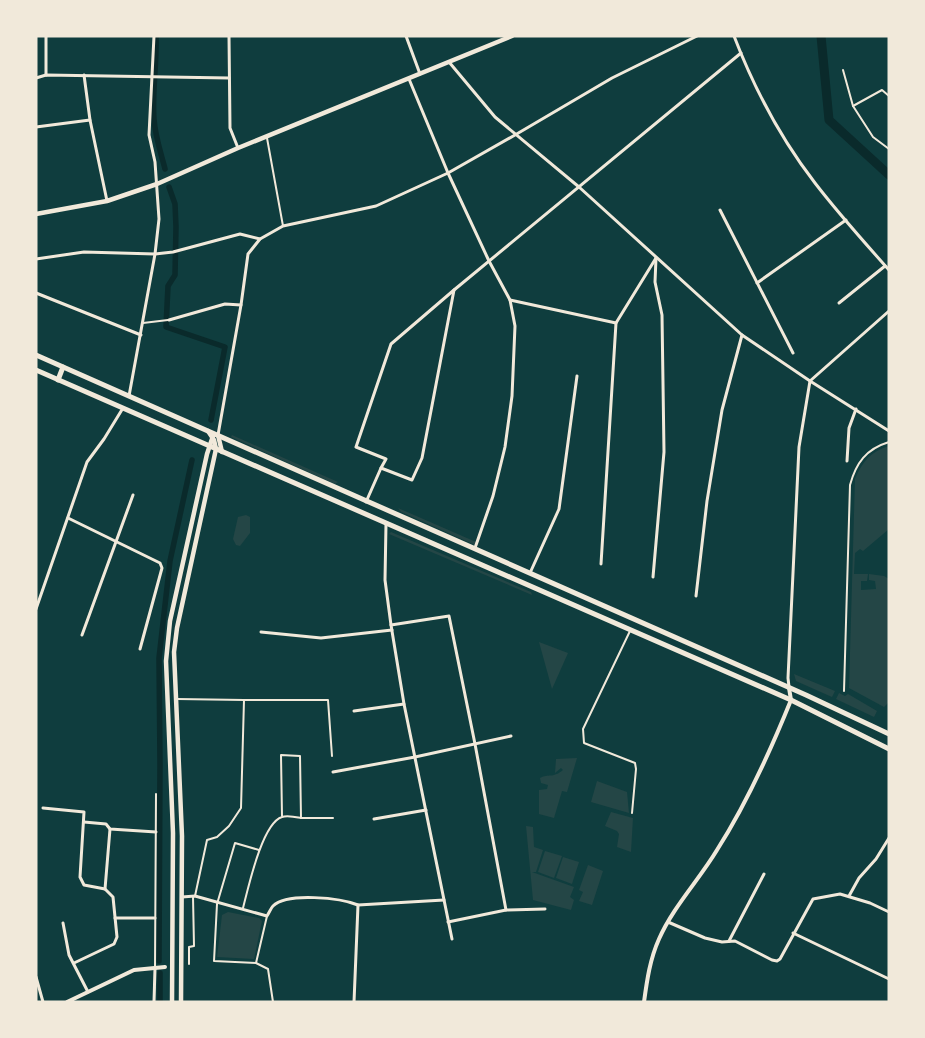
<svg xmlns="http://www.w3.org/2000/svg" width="925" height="1038" viewBox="0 0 925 1038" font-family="Montserrat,sans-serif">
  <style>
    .green { fill: #244646 }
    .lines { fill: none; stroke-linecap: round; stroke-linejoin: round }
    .canal { stroke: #0a2a2b; stroke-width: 5.5 }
    .river { stroke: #0a2a2b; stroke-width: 9 }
    .service { stroke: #f1e9da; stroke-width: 2 }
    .minor { stroke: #f1e9da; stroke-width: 3 }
    .tertiary { stroke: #f1e9da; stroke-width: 4 }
    .secondary { stroke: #f1e9da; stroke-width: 4.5 }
    .primary { stroke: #f1e9da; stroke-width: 5 }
  </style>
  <rect width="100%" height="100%" fill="#0f3d3e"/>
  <!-- green -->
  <g class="green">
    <polygon points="232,435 338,482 335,484 231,437"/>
    <path d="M889,446V529L863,551L860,549L855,553L854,574H868L867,581H861V590L876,589L875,581L869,580V574L884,576L889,579V702L884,707L849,688L855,479C862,462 871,451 889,446Z"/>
    <polygon points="398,508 476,542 475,545 401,512"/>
    <polygon points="246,515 250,517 250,533 240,546 236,545 233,539 238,517"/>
    <polygon points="391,532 531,592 532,595 389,534"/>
    <polygon points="539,642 568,653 552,689"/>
    <polygon points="794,674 835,691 832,697 796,681"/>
    <polygon points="839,693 845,696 848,694 877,711 874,717 836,699"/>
    <path d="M577,758L567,792L562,791L554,818L539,814V790L547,789L548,785L541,783L540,778C549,773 552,779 563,770L561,768L555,773L556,759Z"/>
    <polygon points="597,781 627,792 629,813 591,802"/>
    <polygon points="611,812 633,818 631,852 617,847 619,834 617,831 605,826"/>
    <polygon points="526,826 533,827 534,847 543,850 536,872 532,872 574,887 570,897 574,900 571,910 533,900"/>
    <polygon points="545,851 562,856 554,878 538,872"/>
    <polygon points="563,857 579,862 572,884 556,878"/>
    <polygon points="588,865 603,871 592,905 579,901 583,892 579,890"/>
    <polygon points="228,912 259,918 262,921 254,959 217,957 222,915"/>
  </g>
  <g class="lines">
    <!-- canal -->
    <g class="canal">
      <path d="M156,36C157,64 152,92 154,119C155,136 161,153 165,169"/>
      <polyline points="169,187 175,204 176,227 175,275 168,286 166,327 225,347 211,420"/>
      <polyline points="159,961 160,764 159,658 170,561 192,460"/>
      <polyline points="160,973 160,1002"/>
    </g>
    <!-- river -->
    <polyline class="river" points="821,36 829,120 889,175"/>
    <!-- service -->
    <g class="service">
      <polyline points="843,70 853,106 873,137 889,149"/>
      <polyline points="853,106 882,90 889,96"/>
      <polyline points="267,138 283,226"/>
      <polyline points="143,323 168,320"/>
      <polyline points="630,631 583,729 584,743 635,763 636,769 632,813"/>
      <path d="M844,691L850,485C856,463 866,449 889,442"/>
      <polyline points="177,699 244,700 241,808 229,826 217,837 207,840 195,896"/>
      <polyline points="244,700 328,700 332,756"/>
      <polyline points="301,818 333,818"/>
      <polyline points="259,850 235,843 217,904 214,961 256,963 267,916"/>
      <path d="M243,908C248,889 262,823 282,817C287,815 296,817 301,818L300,756L281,755L282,816"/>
      <polyline points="256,963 268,969 273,1002"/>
      <polyline points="189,964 189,947 194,946 193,897"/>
      <polyline points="155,968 156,794"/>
    </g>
    <!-- minor -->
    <g class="minor">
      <polyline points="46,36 46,75"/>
      <polyline points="229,36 230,128 238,148"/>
      <polyline points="406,36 420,74"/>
      <path d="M734,36C754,88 781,139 815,183C838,213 864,242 889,270"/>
      <polyline points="449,62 495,117 579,187 742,335 810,381 889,431"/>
      <polyline points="84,75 90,120 107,201"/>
      <polyline points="36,78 46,75 229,78"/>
      <polyline points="409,79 448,173 489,261 510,300 515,326 512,396 505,447 493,496 475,548"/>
      <polyline points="36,127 90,120"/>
      <polyline points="720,210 793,353"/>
      <polyline points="36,259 84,252 155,254 173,252 240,234 260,239"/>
      <polyline points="757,283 846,220"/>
      <polyline points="36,293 141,335"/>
      <polyline points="510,300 616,323"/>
      <polyline points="839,303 885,266"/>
      <polyline points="169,320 225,304 241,305"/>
      <polyline points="129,396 155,254 159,219 155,162 149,135 154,36"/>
      <polyline points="218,435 241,305 248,254 260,239 283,226 376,206 448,173 515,135 612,78 697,36"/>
      <polyline points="847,461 849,428 856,409"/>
      <polyline points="381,468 386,459 356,447 391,344 454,290 741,53"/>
      <polyline points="366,502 381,468 412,480 422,458 454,290"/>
      <polyline points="68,518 160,563 162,568 140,649"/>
      <polyline points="386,524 385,580 391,625 404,704 452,939"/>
      <polyline points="601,564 616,323 656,258"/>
      <polyline points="530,573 559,509 577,376"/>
      <polyline points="653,577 664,452 662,315 655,282 656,258"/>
      <polyline points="696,596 707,501 722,410 742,335"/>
      <polyline points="36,609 87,462 104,439 123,408"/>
      <polyline points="391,625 449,616 475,744 506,910"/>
      <polyline points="261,632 321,638 392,630"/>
      <polyline points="82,635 133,495"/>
      <polyline points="789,687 788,678 799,447 810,381 889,311"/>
      <polyline points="354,711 404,704"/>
      <polyline points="333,772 415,757 511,736"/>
      <polyline points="43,808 84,812 80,877 84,885 105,889 113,897 117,937 114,944 74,963"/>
      <polyline points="374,819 426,810"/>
      <polyline points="84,822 106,824 110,829 156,832"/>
      <polyline points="105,889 110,829"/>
      <polyline points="849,896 859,878 876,859 889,838"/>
      <path d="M182,897L195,896L267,916C269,913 271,908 273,906C287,892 341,898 358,905L444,900"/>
      <polyline points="115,918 155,918"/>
      <polyline points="448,922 506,910 545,909"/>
      <polyline points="668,922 705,938 722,942 735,941 772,960 777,961 780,959 813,899 840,894 870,903 889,912"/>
      <polyline points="63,923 69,955 88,992"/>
      <polyline points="793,933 889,979"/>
      <polyline points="729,941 764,874"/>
      <polyline points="36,977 43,1002"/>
      <polyline points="154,1002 155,968"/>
      <polyline points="354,1002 358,905"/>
    </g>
    <!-- tertiary -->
    <g class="tertiary">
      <polyline points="67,1002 134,970 165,967"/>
      <path d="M644,1002C647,980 650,959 659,939C673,907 699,880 717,850C747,803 770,752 791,700L789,688"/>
    </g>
    <!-- secondary -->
    <g class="secondary">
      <polyline points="36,214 107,201 157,184 238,148 512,36"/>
      <polyline points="218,435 222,452"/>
      <polyline points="172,1002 173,833 166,661 170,621 207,454 213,436"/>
      <polyline points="181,1002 182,836 174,652 177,628 216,449 214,440 208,431"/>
    </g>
    <!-- primary -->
    <g class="primary">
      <polyline points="36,355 806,695 889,734"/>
      <polyline points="36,370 791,700 889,749"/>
      <polyline points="58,380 63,367"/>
    </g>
  </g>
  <!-- border -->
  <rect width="925" height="1038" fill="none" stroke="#f1e9da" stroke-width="75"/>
</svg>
